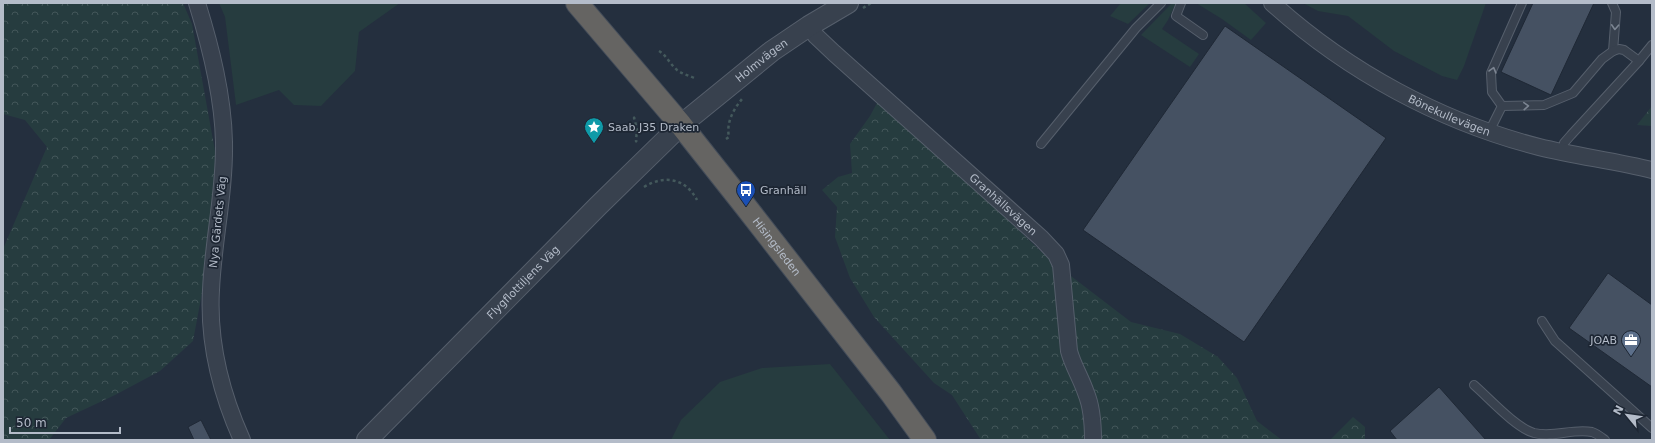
<svg xmlns="http://www.w3.org/2000/svg" width="1655" height="443" viewBox="0 0 1655 443" font-family="'DejaVu Sans',sans-serif">
  <style>
    .grass { fill: #263c3f }
    .forest { fill: url(#forest-crowns) }
    .building { fill: #455162; stroke: #1f2835 }
    .lines { fill: none; stroke-linecap: round; stroke-linejoin: round }
    .service-casing { stroke: #565f6c; stroke-width: 10 }
    .minor-casing { stroke: #565f6c; stroke-width: 18 }
    .tertiary-casing { stroke: #565f6c; stroke-width: 22 }
    .trunk-casing { stroke: #434c59; stroke-width: 24 }
    .path { stroke: #44595c; stroke-width: 2.5; stroke-dasharray: 3 3; stroke-linecap: butt }
    .service { stroke: #38414e; stroke-width: 8 }
    .minor { stroke: #38414e; stroke-width: 16 }
    .tertiary { stroke: #38414e; stroke-width: 20 }
    .trunk { stroke: #656462; stroke-width: 22 }
    .oneway { stroke: #7c8592 }
    .labels { text-anchor: middle; dominant-baseline: central; stroke-width: 3.5; stroke-linejoin: round; paint-order: stroke }
    .street-label { font-size: 11px; fill: #b4bcc9; stroke: #1d2633 }
    .poi-label { font-size: 11px; fill: #b4bcc9; stroke: #1d2633; text-anchor: start }
  </style>
  <defs>
    <pattern id="forest-crowns" width="20" height="18" patternUnits="userSpaceOnUse"><rect width="20" height="18" fill="#263c3f"/><path d="M2 6a3 3 0 1 1 6 0M12 15a3 3 0 1 1 6 0" fill="none" stroke="#435659"/></pattern>
  </defs>
  <rect width="100%" height="100%" fill="#242f3e"/>
  <!-- grass -->
  <g class="grass">
    <polygon points="219,3 400,3 359,32 355,71 321,106 294,105 279,90 236,105 225,17"/>
    <polygon points="1121,3 1150,3 1128,24 1110,16"/>
    <polygon points="1172,3 1176,3 1168,20 1162,29 1199,54 1190,67 1141,35"/>
    <polygon points="1196,3 1244,3 1266,23 1251,40 1222,19"/>
    <polygon points="1303,3 1486,3 1464,66 1457,80 1442,76 1394,51 1348,16 1318,11"/>
    <polygon points="830,364 890,440 671,440 681,420 720,382 762,368"/>
  </g>
  <!-- forest -->
  <g class="forest">
    <polygon points="3,3 183,3 192,24 215,151 214,229 193,341 160,371 115,395 66,418 49,440 3,440 3,249 47,147 25,120 3,114"/>
    <polygon points="878,101 901,119 1050,260 1131,322 1180,334 1218,357 1237,378 1257,421 1282,440 981,440 952,395 934,383 874,317 850,278 835,237 837,207 822,190 838,177 852,173 850,144 870,116"/>
    <polygon points="1652,106 1652,126 1637,125"/>
    <polygon points="1353,417 1365,427 1365,440 1330,440"/>
  </g>
  <!-- building -->
  <g class="building">
    <polygon points="1533,3 1594,3 1551,95 1501,72"/>
    <polygon points="1225,26 1386,138 1244,342 1083,230"/>
    <polygon points="1608,273 1652,305 1652,387 1569,328"/>
    <polygon points="1439,387 1486,440 1397,440 1390,431"/>
    <polygon points="201,420 211,440 194,440 188,427"/>
  </g>
  <g class="lines">
    <defs>
      <g id="service">
        <polyline points="1181,3 1176,16 1203,35"/>
        <polyline points="1612,3 1616,12 1613,51"/>
        <polyline points="1502,106 1492,92 1491,73 1522,3"/>
        <polyline points="1489,132 1502,106 1544,105 1573,93 1602,59 1613,51 1619,49 1624,50 1639,61"/>
        <polyline points="1041,144 1136,28 1161,3"/>
        <polyline points="1562,152 1564,143 1571,135 1639,61 1652,45"/>
        <polyline points="1542,321 1555,341 1652,428"/>
        <path d="M1474,385C1489,398 1516,428 1534,433C1554,438 1573,428 1592,432C1596,433 1601,437 1605,440"/>
      </g>
      <g id="minor">
        <path d="M197,3C211,48 223,95 224,142C225,192 213,241 211,290C208,342 221,393 242,440"/>
        <path id="s1" d="M1272,3C1347,71 1441,122 1539,147C1576,156 1615,161 1652,170"/>
        <path id="s2" d="M809,26L816,36L834,53L1041,238L1056,254L1061,265L1069,351C1073,366 1081,378 1086,393C1092,407 1093,425 1093,440"/>
      </g>
      <g id="tertiary">
        <path id="s3" d="M367,440L598,206L681,125L772,51L809,26L848,3"/>
      </g>
      <g id="trunk">
        <path id="s4" d="M577,3L681,125L746,207L891,393L925,440"/>
      </g>
    </defs>
    <!-- service casing -->
    <use href="#service" class="service-casing"/>
    <!-- minor casing -->
    <use href="#minor" class="minor-casing"/>
    <!-- tertiary casing -->
    <use href="#tertiary" class="tertiary-casing"/>
    <!-- trunk casing -->
    <use href="#trunk" class="trunk-casing"/>
    <!-- path -->
    <g class="path">
      <polyline points="863,8 871,3"/>
      <path d="M659,51C666,55 670,64 677,70C682,74 688,75 694,78"/>
      <polyline points="635,117 634,118 637,129 636,141 637,142"/>
      <path d="M726,139L729,137C726,123 733,110 742,99"/>
      <path d="M644,187C665,174 686,179 697,200"/>
    </g>
    <!-- service -->
    <use href="#service" class="service"/>
    <!-- minor -->
    <use href="#minor" class="minor"/>
    <!-- tertiary -->
    <use href="#tertiary" class="tertiary"/>
    <!-- trunk -->
    <use href="#trunk" class="trunk"/>
  </g>
  <!-- one-way arrows -->
  <defs><path id="oneway-chevron" d="M-2-3.5L2.5 0L-2 3.5" fill="none" stroke-width="1.6" stroke-linecap="round" stroke-linejoin="round"/></defs>
  <g class="oneway">
    <use href="#oneway-chevron" transform="translate(1615 27) rotate(93)"/>
    <use href="#oneway-chevron" transform="translate(1493 70) rotate(-74)"/>
    <use href="#oneway-chevron" transform="translate(1526 106) rotate(-3)"/>
  </g>
  <!-- icons -->
  <defs>
    <symbol id="sight-pin" viewBox="-11 -11 22 30"><path d="M0 17L-7.5 6A9.5 9.5 0 1 1 7.5 6Z" fill="#0f9aa8" stroke="#1d2633"/><path d="M0-6L1.8-2.2L6-1.7L2.9 1.2L3.7 5.4L0 3.3L-3.7 5.4L-2.9 1.2L-6-1.7L-1.8-2.2Z" fill="#fff"/></symbol>
    <symbol id="bus-pin" viewBox="-11 -11 22 30"><path d="M0 17L-7.5 6A9.5 9.5 0 1 1 7.5 6Z" fill="#1a4fb4" stroke="#1d2633"/><path d="M-5-6H5V4H4V6H2V4H-2V6H-4V4H-5ZM-3.5-4V0h7V-4ZM-3.5 1.2v1.5H-2V1.2ZM2 1.2v1.5H3.5V1.2Z" fill="#fff"/></symbol>
    <symbol id="office-pin" viewBox="-11 -11 22 30"><path d="M0 17L-7.5 6A9.5 9.5 0 1 1 7.5 6Z" fill="#5c6f8a" stroke="#1d2633"/><path d="M-6-3h4V-5.5h4V-3h4V5H-6ZM-1-4.5V-3h2v-1.5ZM-6 0V1H6V0Z" fill="#fff"/></symbol>
  </defs>
  <g fill-rule="evenodd">
    <use href="#sight-pin" x="583" y="116" width="22" height="30"/>
    <use href="#bus-pin" x="735" y="179" width="22" height="30"/>
    <use href="#office-pin" x="1620" y="329" width="22" height="30"/>
  </g>
  <g class="labels">
    <!-- street labels -->
    <g class="street-label">
      <text stroke="none"><textPath href="#s3" startOffset="548">Holmvägen</textPath></text>
      <text stroke="none"><textPath href="#s1" startOffset="211">Bönekullevägen</textPath></text>
      <text stroke="none"><textPath href="#s2" startOffset="264">Granhällsvägen</textPath></text>
      <text transform="translate(218 222) rotate(-84)">Nya Gärdets Väg</text>
      <text stroke="none"><textPath href="#s4" startOffset="315">Hisingsleden</textPath></text>
      <text stroke="none"><textPath href="#s3" startOffset="222">Flygflottiljens Väg</textPath></text>
    </g>
    <!-- poi labels -->
    <g class="poi-label">
      <text x="608" y="127">Saab J35 Draken</text>
      <text x="760" y="190">Granhäll</text>
      <text x="1617" y="340" text-anchor="end">JOAB</text>
    </g>
  </g>
  <!-- border -->
  <rect width="1655" height="443" fill="none" stroke="#b4bcc9" stroke-width="8"/>
  <!-- north arrow -->
  <g transform="translate(1627 415) rotate(299)" stroke="#1d2633" stroke-width="3" paint-order="stroke">
  <path d="M0-3L7 15L0 10L-7 15Z" fill="#b4bcc9"/>
  <text y="-6" font-size="11" font-weight="bold" text-anchor="middle" fill="#b4bcc9">N</text>
  </g>
  <!-- scale -->
  <path d="M10 427v6h110v-6" fill="none" stroke="#b4bcc9" stroke-width="2"/>
  <text x="16" y="427" font-size="12" fill="#b4bcc9" stroke="#1d2633" stroke-width="3" paint-order="stroke">50 m</text>
</svg>
